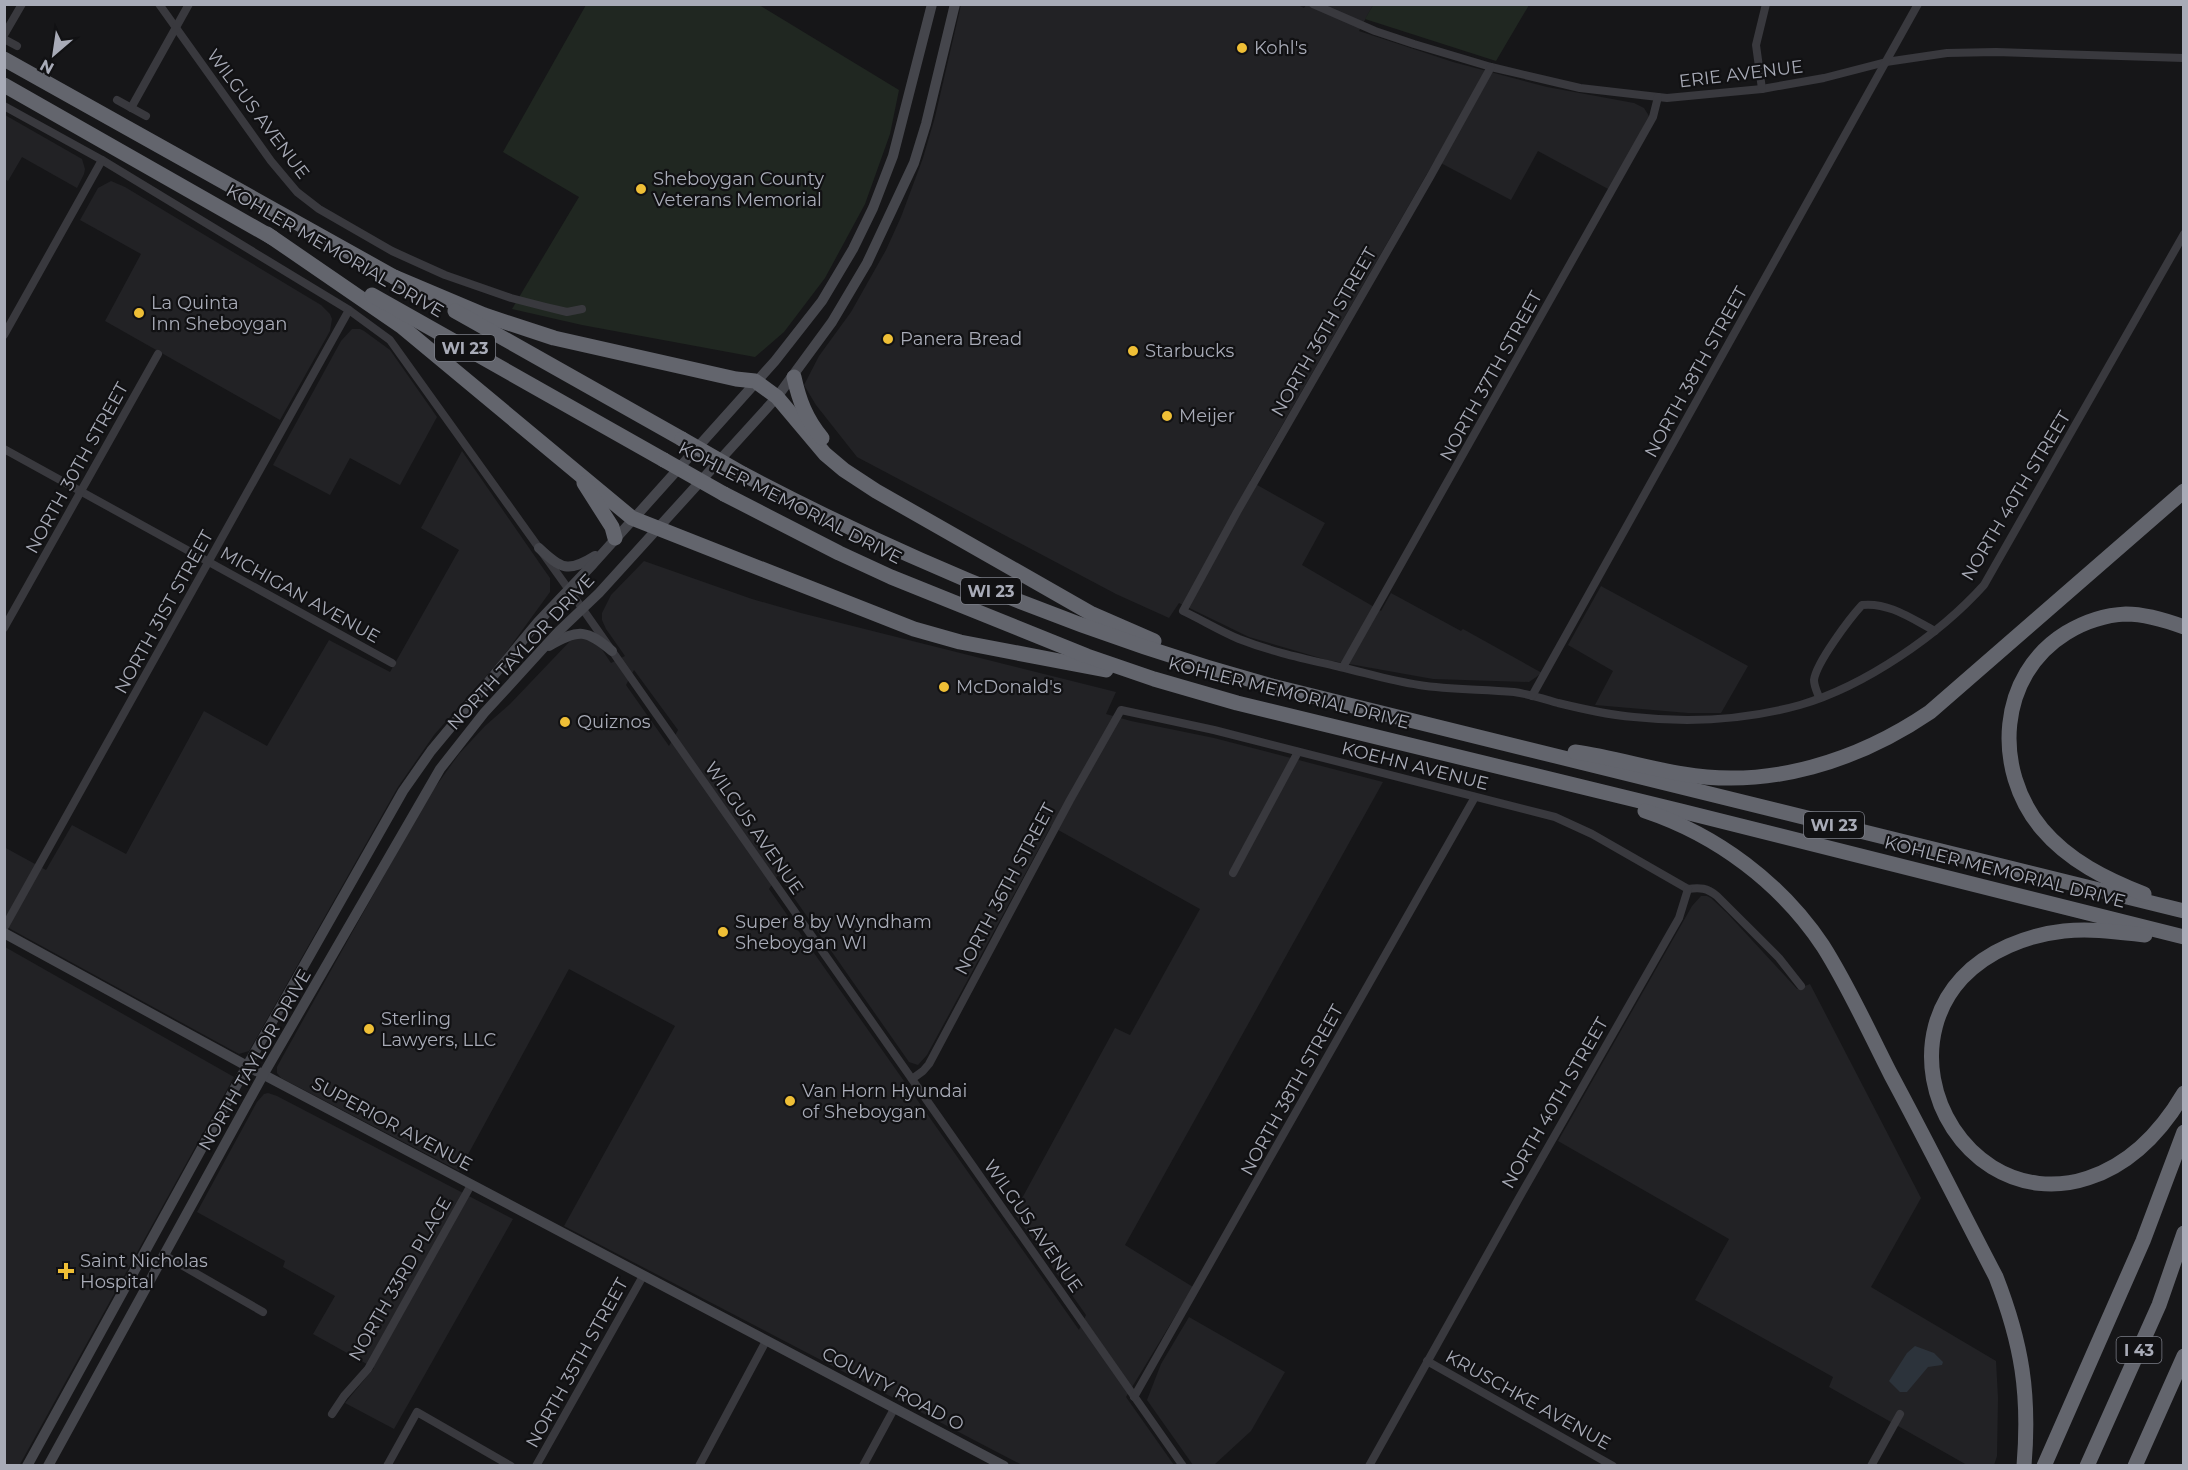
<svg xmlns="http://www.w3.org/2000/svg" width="2188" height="1470" viewBox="0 0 2188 1470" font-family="Montserrat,sans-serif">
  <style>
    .built { fill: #222225; fill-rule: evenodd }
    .green { fill: #202721 }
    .water { fill: #2c333b }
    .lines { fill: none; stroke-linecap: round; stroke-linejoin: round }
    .street { stroke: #39393e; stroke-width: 8 }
    .secondary { stroke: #45464c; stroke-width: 10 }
    .highway { stroke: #63656d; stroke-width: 15 }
    .highway-bridge { stroke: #63656d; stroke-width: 15 }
    .poi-dot { fill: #efbf36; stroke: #111113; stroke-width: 2 }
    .labels { text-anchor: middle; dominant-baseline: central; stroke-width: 4.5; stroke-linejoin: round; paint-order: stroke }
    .shield { fill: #111113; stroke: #7b7d86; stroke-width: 1.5 }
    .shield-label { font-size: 16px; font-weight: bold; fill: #a8abb7 }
    .poi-label { font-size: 18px; fill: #a8abb7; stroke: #111113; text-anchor: start }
    .street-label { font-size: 18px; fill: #a8abb7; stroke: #111113 }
  </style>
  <rect width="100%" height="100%" fill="#161618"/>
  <!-- built -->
  <g class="built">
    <polygon points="1296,4 1304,8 1306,5 1373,5 1359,31 1453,62 1547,87 1634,103 1644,108 1649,116 1610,190 1538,151 1511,200 1435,160 1250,481 1325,523 1302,565 1381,611 1391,593 1461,631 1463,629 1542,673 1529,682 1433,679 1327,660 1249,637 1179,603 1169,618 1116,594 857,457 816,405 804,385 819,356 851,312 886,250 901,217 923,158 935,117 961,5"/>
    <polygon points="5,115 82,159 85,169 84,174 77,188 22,157 8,181 5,179"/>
    <polygon points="111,181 125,187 321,305 330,314 332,319 330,331 280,420 105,321 141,254 80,220 98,188"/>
    <polygon points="352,329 360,329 364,331 390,350 437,417 400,485 350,458 330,495 273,465 341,341"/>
    <polygon points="462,451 545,571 550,578 550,592 502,658 434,735 398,787 249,1051 239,1054 5,926 4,847 46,870 72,825 126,854 204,711 267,746 329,640 390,672 459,550 421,528"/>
    <path d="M644,561L752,599L801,613L1116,692L1106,714L1131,721L1214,738L1383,782L1125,1245L1193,1287L1126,1397L1174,1465H1022L564,1226L675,1026L569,969L459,1171L281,1078L277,1073V1067L283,1056L414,822L431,793L459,754L485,726L510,704L572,639L584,637L599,645L611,663L625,656L606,629L602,620V613L611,595ZM634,670L678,730L669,746L626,685ZM1051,826L1200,909L1130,1035L1115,1028L1014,1213L1086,1315L1079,1330L769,889L778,875L909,1062L918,1065L927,1055Z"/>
    <polygon points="1601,586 1748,666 1721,713 1688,713 1595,705 1613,671 1568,645"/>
    <polygon points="1701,896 1707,896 1711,898 1727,913 1797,989 1810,984 1921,1198 1871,1287 1996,1361 1998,1398 1997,1456 1994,1465 1967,1465 1829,1387 1833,1377 1695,1300 1729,1239 1558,1141 1692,906"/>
    <polygon points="5,947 234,1077 19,1466 4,1465"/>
    <polygon points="268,1093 277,1096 513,1219 394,1429 345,1403 374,1368 313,1334 335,1296 283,1267 285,1261 197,1212 257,1102 264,1094"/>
    <polygon points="1189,1317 1285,1372 1251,1431 1214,1465 1193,1465 1147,1400 1161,1364"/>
  </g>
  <!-- green -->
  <g class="green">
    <polygon points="586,5 759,5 899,90 890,134 865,204 825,278 784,332 755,357 582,325 512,309 579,197 503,152"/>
    <polygon points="1373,5 1373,4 1529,5 1496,61 1365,19"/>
  </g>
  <!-- water -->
  <polygon class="water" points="1915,1346 1934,1353 1943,1362 1942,1365 1928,1367 1907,1392 1900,1392 1889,1381 1907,1353"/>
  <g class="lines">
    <!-- street -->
    <g class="street">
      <polyline points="159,4 271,161 297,192 319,209 392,251 445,275 511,298 546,307 567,312 582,309"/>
      <polyline points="1313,4 1375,31 1414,44 1491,67 1580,88 1667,98 1762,89 1824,78 1886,62 1947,53 1996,52 2184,58"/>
      <polyline points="4,35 22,4"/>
      <polyline points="4,39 17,46"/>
      <path d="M1491,67L1430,177L1237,512L1183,611C1202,620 1220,631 1239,639C1272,652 1306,659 1340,667C1366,673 1392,681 1419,685C1451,690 1483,689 1514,692C1529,694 1544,699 1558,703C1583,709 1608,715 1634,717C1689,723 1746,720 1800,705C1865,686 1939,635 1984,585L2184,234"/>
      <polyline points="1762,89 1756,45 1766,4"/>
      <polyline points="117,100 146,116"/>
      <polyline points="4,106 102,160 349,310 390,340 582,608 1183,1466"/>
      <polyline points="131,108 189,4"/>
      <polyline points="4,335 102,160"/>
      <polyline points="4,449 392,663"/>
      <polyline points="4,628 158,354"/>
      <polyline points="1343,667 1653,117 1658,97"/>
      <polyline points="1532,696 1918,4"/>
      <path d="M1819,697C1817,692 1814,686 1814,680C1816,663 1850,618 1862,605C1889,602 1912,619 1935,631"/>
      <polyline points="1233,873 1298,752"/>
      <path d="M1688,889C1700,887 1707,888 1717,896L1779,958L1801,986"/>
      <polyline points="4,928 349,310"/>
      <polyline points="912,1079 923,1071 929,1064 1070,800 1121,710 1214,730 1555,817 1592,834 1688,889"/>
      <polyline points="164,1255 263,1312"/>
      <polyline points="1427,1361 1613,1466"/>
      <polyline points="1134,1397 1475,797"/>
      <polyline points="332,1414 344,1396 368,1369 471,1185"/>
      <polyline points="387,1466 417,1412 511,1466"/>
      <polyline points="536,1466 643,1276"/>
      <polyline points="699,1466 766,1341"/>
      <polyline points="863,1466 894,1409"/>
      <polyline points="1369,1466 1519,1198 1679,918 1688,889"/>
      <polyline points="1871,1466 1900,1414"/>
    </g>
    <!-- secondary -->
    <g class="secondary">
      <path d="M539,548C561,569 568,573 595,556"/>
      <path d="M549,646C579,628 587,630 612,651"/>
      <polyline points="4,933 247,1066 1004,1466"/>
      <polyline points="27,1466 247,1066 403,791 431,751 538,622 593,564 775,361 822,301 853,249 873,208 893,156 932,4"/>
      <polyline points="48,1466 263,1075 440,769 484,713 558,632 599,593 777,397 832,322 867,263 914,163 926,124 955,4"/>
    </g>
    <!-- highway -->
    <g class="highway">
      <polyline points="4,59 403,282"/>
      <polyline points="4,85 273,238"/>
      <polyline points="267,234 401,326 632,518 914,629 960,642 1106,670"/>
      <polyline points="394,277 484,315 554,338 736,379 755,381 777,397 825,454 844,470 876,491 1092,614 1154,641"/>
      <polyline points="372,295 664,460"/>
      <polyline points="455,311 682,439"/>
      <path d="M794,377C799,400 806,419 822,438"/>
      <path d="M743,474C912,563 1087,635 1272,686L2184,911"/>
      <polyline points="584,483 612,527 615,538"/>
      <polyline points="724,494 839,553 891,577 1087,656 1154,679 1237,703 1681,811 2184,937"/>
      <path d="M1575,752C1611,757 1647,768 1683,774C1770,789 1858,761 1930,712L2184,491"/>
      <path d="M1645,811C1717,835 1781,883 1823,946C1849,987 1869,1032 1891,1075C1927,1142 1961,1210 1996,1277C2022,1344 2030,1394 2024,1466"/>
      <path d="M2144,894C2106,879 2069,861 2042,829C1992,769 1998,675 2066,633C2084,622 2104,615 2126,614C2146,614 2165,620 2184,627"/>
      <path d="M2145,935C2118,932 2091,928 2064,931C2027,935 1987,951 1962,978C1909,1035 1929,1127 1992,1167C2021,1185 2055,1189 2088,1178C2131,1164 2161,1132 2184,1093"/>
      <polyline points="2044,1466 2143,1241 2184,1132"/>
      <polyline points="2087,1466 2159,1305 2184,1233"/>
      <polyline points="2135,1466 2184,1356"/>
    </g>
    <!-- highway-bridge -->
    <g class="highway-bridge">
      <polyline points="682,439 743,474"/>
      <polyline points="664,460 724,494"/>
    </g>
  </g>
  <!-- markers -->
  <g class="poi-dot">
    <circle cx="1242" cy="48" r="6"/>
    <circle cx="641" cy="189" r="6"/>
    <circle cx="139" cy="313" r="6"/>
    <circle cx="888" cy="339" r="6"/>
    <circle cx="1133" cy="351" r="6"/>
    <circle cx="1167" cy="416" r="6"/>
    <circle cx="944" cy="687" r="6"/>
    <circle cx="565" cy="722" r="6"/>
    <circle cx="723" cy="932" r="6"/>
    <circle cx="369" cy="1029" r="6"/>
    <circle cx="790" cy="1101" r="6"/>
    <path d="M63 1262h6v6h6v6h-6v6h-6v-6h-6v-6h6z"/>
  </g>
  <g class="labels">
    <!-- shield labels -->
    <g class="shield">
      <rect x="435" y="335" width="60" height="26" rx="4.5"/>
      <rect x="961" y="578" width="60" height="26" rx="4.5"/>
      <rect x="1804" y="812" width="60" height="26" rx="4.5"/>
      <rect x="2116.5" y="1337" width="45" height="26" rx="4.5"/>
    </g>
    <g class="shield-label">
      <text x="465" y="348">WI 23</text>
      <text x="991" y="591">WI 23</text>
      <text x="1834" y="825">WI 23</text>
      <text x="2139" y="1350">I 43</text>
    </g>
    <!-- poi labels -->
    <g class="poi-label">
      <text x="1254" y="48">Kohl's</text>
      <text x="653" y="179">Sheboygan County<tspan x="653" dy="21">Veterans Memorial</tspan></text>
      <text x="151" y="303">La Quinta<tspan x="151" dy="21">Inn Sheboygan</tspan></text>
      <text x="900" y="339">Panera Bread</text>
      <text x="1145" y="351">Starbucks</text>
      <text x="1179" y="416">Meijer</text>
      <text x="956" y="687">McDonald's</text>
      <text x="577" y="722">Quiznos</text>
      <text x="735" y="922">Super 8 by Wyndham<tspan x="735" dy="21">Sheboygan WI</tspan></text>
      <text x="381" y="1019">Sterling<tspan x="381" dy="21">Lawyers, LLC</tspan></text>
      <text x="802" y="1091">Van Horn Hyundai<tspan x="802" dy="21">of Sheboygan</tspan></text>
      <text x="80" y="1261">Saint Nicholas<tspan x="80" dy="21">Hospital</tspan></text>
    </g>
    <!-- street labels -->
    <g class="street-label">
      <text transform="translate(1741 74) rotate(-7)">ERIE AVENUE</text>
      <text transform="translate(258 114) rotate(53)">WILGUS AVENUE</text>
      <text transform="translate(335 251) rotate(30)">KOHLER MEMORIAL DRIVE</text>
      <text transform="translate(1324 332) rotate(-60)">NORTH 36TH STREET</text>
      <text transform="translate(1696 372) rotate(-61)">NORTH 38TH STREET</text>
      <text transform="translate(1491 376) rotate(-61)">NORTH 37TH STREET</text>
      <text transform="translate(77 468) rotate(-61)">NORTH 30TH STREET</text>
      <text transform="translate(2016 496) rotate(-59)">NORTH 40TH STREET</text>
      <text transform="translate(790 503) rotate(27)">KOHLER MEMORIAL DRIVE</text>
      <text transform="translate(300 595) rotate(29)">MICHIGAN AVENUE</text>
      <text transform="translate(164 612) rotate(-61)">NORTH 31ST STREET</text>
      <text transform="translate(521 652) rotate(-47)">NORTH TAYLOR DRIVE</text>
      <text transform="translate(1289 693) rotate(14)">KOHLER MEMORIAL DRIVE</text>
      <text transform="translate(1415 766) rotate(14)">KOEHN AVENUE</text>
      <text transform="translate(754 828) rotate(55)">WILGUS AVENUE</text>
      <text transform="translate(2005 872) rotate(14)">KOHLER MEMORIAL DRIVE</text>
      <text transform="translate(1005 889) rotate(-62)">NORTH 36TH STREET</text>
      <text transform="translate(255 1060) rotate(-60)">NORTH TAYLOR DRIVE</text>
      <text transform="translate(1292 1090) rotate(-61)">NORTH 38TH STREET</text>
      <text transform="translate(1555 1103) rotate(-60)">NORTH 40TH STREET</text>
      <text transform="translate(392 1124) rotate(28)">SUPERIOR AVENUE</text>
      <text transform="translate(1033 1226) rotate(55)">WILGUS AVENUE</text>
      <text transform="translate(400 1279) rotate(-60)">NORTH 33RD PLACE</text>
      <text transform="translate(577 1363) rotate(-61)">NORTH 35TH STREET</text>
      <text transform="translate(893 1389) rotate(28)">COUNTY ROAD O</text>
      <text transform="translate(1528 1400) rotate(29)">KRUSCHKE AVENUE</text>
    </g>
  </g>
  <!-- border -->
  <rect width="2188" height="1470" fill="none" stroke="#a8abb7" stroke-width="12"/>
  <!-- north arrow -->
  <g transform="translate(54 54) rotate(209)" stroke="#111113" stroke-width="4.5" paint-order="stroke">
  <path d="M0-4.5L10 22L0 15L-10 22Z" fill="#a8abb7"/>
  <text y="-9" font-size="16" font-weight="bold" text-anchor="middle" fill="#a8abb7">N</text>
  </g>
</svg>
